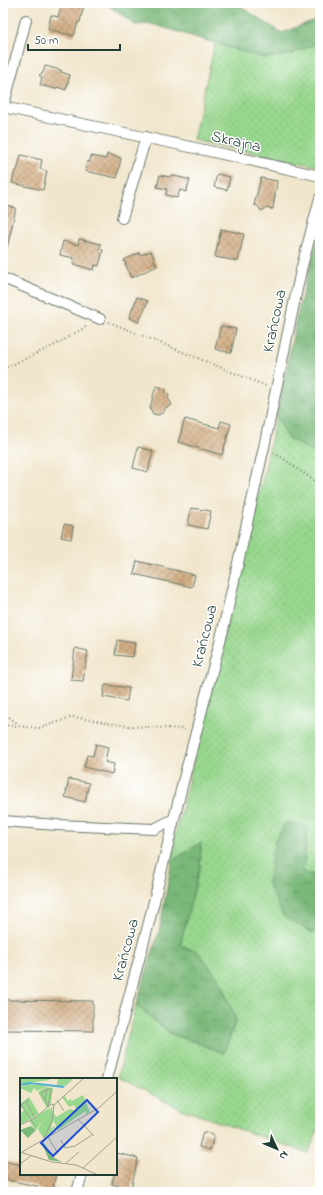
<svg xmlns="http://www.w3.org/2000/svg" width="323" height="1195" viewBox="0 0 323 1195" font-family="'Indie Flower',sans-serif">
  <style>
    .grass { fill: url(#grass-dots); stroke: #5c8a61 }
    .forest { fill: url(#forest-crowns); stroke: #4c7a56 }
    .building { fill: url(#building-cross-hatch) }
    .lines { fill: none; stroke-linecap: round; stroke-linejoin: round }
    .street-casing { stroke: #687869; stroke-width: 12 }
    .path { stroke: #687869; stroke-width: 2; stroke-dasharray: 1 3; stroke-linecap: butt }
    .street { stroke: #fff; stroke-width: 10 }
    .labels { text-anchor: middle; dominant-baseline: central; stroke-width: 3; stroke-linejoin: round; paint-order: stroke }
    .street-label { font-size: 16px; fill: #1f3d34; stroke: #fff }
    .inset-road { fill: none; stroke: #9da28f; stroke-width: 1 }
    .view { fill: #1d4ed8; fill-opacity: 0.15; stroke: #1d4ed8; stroke-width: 2 }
    .inset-edge { fill: none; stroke: #1f3d34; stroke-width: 2 }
  </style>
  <defs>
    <pattern id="grass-dots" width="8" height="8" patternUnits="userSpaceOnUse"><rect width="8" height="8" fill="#98d78e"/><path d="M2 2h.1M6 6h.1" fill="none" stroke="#83b97b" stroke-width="1.8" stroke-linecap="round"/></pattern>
    <pattern id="forest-crowns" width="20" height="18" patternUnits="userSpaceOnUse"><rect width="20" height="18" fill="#7ab879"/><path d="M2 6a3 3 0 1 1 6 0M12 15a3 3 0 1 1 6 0" fill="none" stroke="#639764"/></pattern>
    <pattern id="building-cross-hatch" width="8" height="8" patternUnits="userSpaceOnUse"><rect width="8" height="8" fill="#d2ad83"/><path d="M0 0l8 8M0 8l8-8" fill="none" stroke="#aa8e6c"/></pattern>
  </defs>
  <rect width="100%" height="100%" fill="#fff"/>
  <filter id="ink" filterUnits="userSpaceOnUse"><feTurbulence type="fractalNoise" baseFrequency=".025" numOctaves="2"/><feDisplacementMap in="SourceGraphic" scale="8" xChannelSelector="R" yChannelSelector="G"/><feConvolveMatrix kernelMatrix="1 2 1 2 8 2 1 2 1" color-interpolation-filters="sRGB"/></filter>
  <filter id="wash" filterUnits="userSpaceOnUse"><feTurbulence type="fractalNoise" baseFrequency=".012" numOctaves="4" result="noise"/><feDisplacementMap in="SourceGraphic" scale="16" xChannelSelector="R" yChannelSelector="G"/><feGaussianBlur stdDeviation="0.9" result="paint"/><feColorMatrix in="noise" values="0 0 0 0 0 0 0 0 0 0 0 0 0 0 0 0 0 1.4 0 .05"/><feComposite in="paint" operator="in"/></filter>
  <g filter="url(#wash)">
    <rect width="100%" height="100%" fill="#f1e6cc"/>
    <!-- grass -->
    <g class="grass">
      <polygon points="320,42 320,153 316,166 193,140 215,43 264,58 292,54"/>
      <polygon points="277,412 278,419 288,438 320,456 320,877 303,872 286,822 312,933 320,932 320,1125 308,1153 181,1109 118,1077 136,1005 170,1033 224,1053 236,1020 219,979 198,952 180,945 200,866 200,843 172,861 176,832 264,474"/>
    </g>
    <!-- forest -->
    <g class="forest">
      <polygon points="105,3 235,3 282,33 320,18 320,42 292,54 264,58 152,24 135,25"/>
      <polygon points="320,230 320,456 288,438 278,419 277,412 299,307"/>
      <polygon points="286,822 308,826 303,872 320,877 320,932 313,933 284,917 268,884 275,840"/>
      <polygon points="201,843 200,866 180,945 198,952 219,979 236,1020 224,1053 170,1033 136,1005 159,931 172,861"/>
    </g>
    <g id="blocks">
      <!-- building -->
      <g class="building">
        <polygon points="62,3 75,3 84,5 80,22 78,22 74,36 48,29 51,15 58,17"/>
        <polygon points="45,66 61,70 61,72 70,75 66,90 57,87 56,89 40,85 42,78 39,75 43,73"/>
        <polygon points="107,154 121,158 117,178 85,171 87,161 90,162 91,156 106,159"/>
        <polygon points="21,155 42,160 40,169 47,171 43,190 12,183 15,171 17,171"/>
        <polygon points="217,174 230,177 227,190 214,187"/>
        <polygon points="160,175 170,177 171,175 190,180 186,192 180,190 177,198 166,195 167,189 157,187"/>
        <polygon points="261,178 277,181 273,209 267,208 261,211 258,206 254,205"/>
        <polygon points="3,205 16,208 7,248 3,247"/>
        <polygon points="221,229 244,234 238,261 215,257"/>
        <polygon points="79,239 101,244 99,249 103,250 99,266 95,265 94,270 73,264 74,258 60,255 63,241 78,245"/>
        <polygon points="151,251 157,266 131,278 124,260 139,253 140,255"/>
        <polygon points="137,297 148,301 139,322 129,318"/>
        <polygon points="221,326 236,329 231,353 215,349"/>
        <polygon points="156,386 166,389 165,392 169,394 168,398 172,405 165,408 164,412 158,415 153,414 150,408"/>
        <polygon points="185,419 219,428 221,421 231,424 222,455 178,442"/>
        <polygon points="138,447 153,451 148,472 133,468"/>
        <polygon points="191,508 211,511 207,529 188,525"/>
        <polygon points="64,524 73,526 71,539 61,537"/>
        <polygon points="137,561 195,575 192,587 134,574"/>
        <polygon points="117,640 135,643 133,657 115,655"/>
        <polygon points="75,648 88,651 83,681 71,680"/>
        <polygon points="105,685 129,688 127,701 103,697"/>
        <polygon points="96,744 108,747 105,762 114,764 112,774 84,767 87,755 93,756"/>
        <polygon points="69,779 89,783 85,802 65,797"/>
        <polygon points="3,1000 93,1001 93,1031 3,1030"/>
        <polygon points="203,1132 214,1135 210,1150 199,1147"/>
        <polygon points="116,1153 138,1158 131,1189 112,1184 114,1174 116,1174 117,1160"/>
        <polygon points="3,1161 21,1165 21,1174 56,1174 52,1192 36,1189 37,1186 3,1179"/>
      </g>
    </g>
  </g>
  <g filter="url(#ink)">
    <use href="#blocks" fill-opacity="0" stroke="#687869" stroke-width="1"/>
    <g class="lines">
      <defs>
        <g id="street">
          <polyline points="3,107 209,151 320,176"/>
          <polyline points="3,108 26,20"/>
          <polyline points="122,218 146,137"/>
          <polyline points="3,278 100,319"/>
          <polyline points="3,821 57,825 154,829 174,819"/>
          <polyline points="107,1079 148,926 184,778 223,630 264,447 301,270 320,198"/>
          <polyline points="77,1192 82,1174"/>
        </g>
      </defs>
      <!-- street casing -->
      <use href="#street" class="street-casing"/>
      <!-- path -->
      <g class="path">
        <polyline points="109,322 266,386"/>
        <polyline points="3,369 55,345 87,326"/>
        <path d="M274,453C290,462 304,475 320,484"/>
        <polyline points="3,712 19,725"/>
        <polyline points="3,725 40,728 73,717 128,726 185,729"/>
      </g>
      <!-- street -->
      <use href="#street" class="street"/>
    </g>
  </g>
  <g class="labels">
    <!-- street labels -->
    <g class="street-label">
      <text transform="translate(236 142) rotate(13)">Skrajna</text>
      <text transform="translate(275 321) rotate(-78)">Krańcowa</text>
      <text transform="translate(205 636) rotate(-76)">Krańcowa</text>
      <text transform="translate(126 950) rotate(-75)">Krańcowa</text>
    </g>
  </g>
  <!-- overview -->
  <g transform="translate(20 1078)">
    <rect width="97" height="97" fill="#f1e6cc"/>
    <path d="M44,17L48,23L50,21L52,23L63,17L70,34L66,36V33L38,52L33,42L31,51L34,48L35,49L24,61L18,51L33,27L32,32L36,39L50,31L57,33L54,27L49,29L42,19Z" fill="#98d78e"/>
    <path d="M11,48L16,52L8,60L0,52ZM21,63L25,66L31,78L42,84L29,82Z" fill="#7ab879"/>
    <path d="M0,0H29V2L0,6ZM38,0H54L46,7L40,8L37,7ZM6,6L22,7L27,8L17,13L14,10L11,15L0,10Z" fill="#98d78e"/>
    <path d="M26,9L33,10L31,25L27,30L18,14ZM9,19L19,36L0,47V37L4,32L0,26ZM31,29L26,39L16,52L9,43Z" fill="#98d78e"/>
    <path d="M56,0L43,10L11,6L0,8V6L9,4L45,8Z" fill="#50b1cf"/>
    <path class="inset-road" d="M9,22L1,27L16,49M25,22L21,15L27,11M37,22L44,33M6,23L15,40M28,28L31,11H27L25,22L29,29M58,41L74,58M0,47L15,40L31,26L34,27L64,0M28,59L37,74M24,60L32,43L34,27M41,62L45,70L55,68L72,57M0,74L32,84L56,87L78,97M2,74L80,29L97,13M46,85L59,74M0,86L11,78M63,90L97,59"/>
    <path class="view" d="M67,22L78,34L33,78L21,65Z"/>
    <rect width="97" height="97" class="inset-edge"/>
  </g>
  <!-- margin -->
  <rect width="323" height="1195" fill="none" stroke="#fff" stroke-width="16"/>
  <!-- north arrow -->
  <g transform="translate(277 1149) rotate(134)" stroke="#ffffff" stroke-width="3" paint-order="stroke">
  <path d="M0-3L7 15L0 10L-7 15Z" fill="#1f3d34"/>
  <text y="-6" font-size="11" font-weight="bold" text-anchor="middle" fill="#1f3d34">N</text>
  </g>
  <!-- scale -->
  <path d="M28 44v6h92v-6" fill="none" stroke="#1f3d34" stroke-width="2"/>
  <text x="34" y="44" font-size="12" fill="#1f3d34" stroke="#ffffff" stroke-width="3" paint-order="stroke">50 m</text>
</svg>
